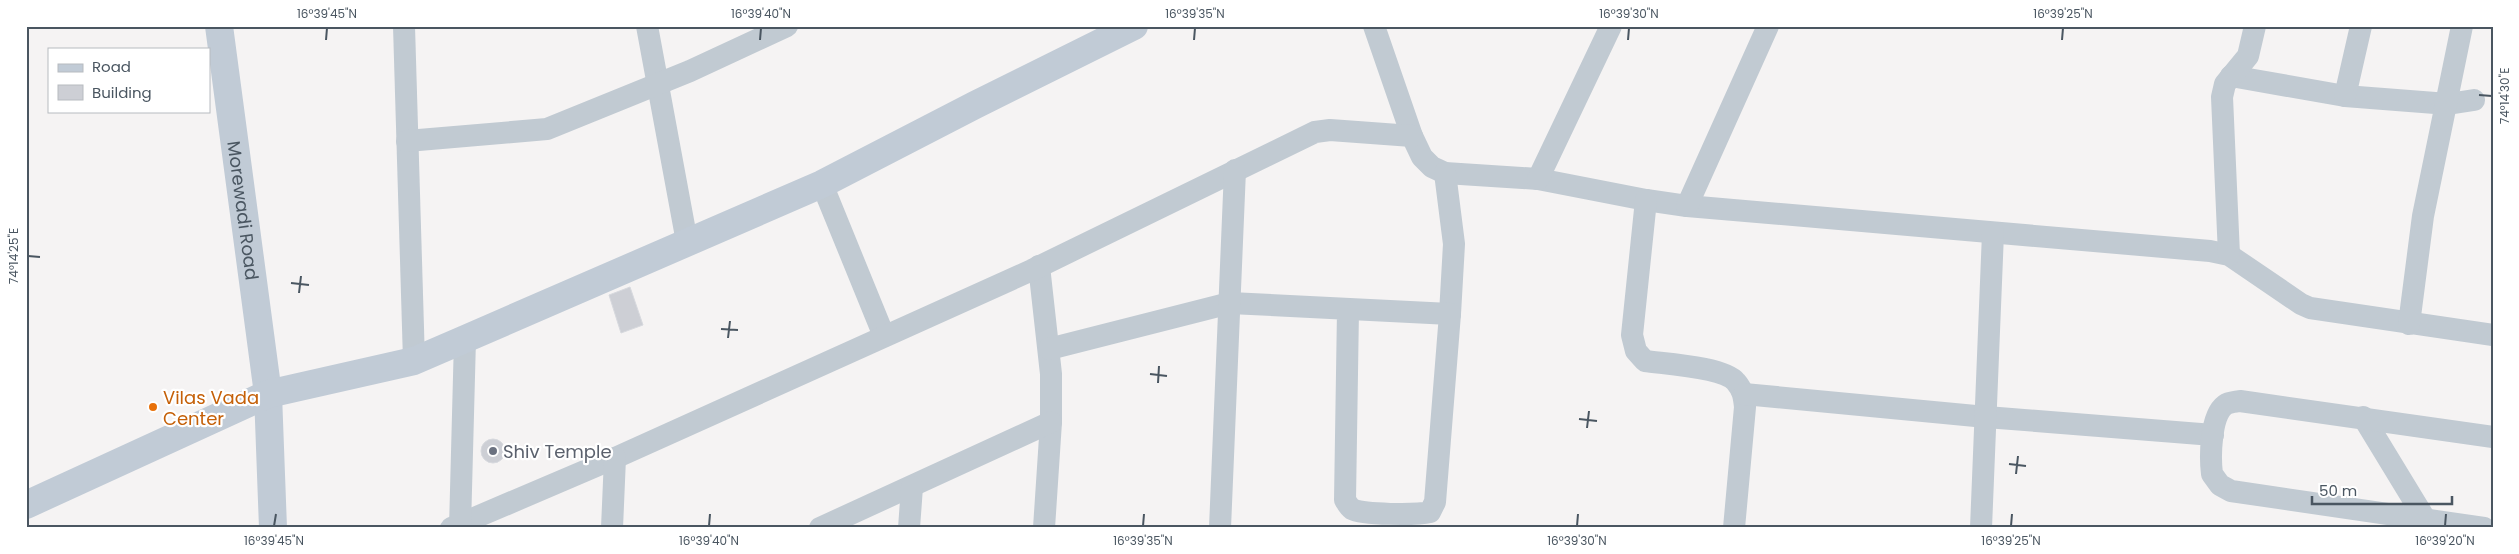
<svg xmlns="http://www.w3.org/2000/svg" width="2519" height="554" viewBox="0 0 2519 554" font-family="Poppins,sans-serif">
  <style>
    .building { fill: #cdcfd5; stroke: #d7d9de }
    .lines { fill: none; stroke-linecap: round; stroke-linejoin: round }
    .street { stroke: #c1cad2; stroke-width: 22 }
    .secondary { stroke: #c1cbd6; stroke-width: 28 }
    .ticks { fill: none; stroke: #4a5661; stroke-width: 2 }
    .food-dot { fill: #e8710a; stroke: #fff; stroke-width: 2 }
    .worship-dot { fill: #6b7280; stroke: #fff; stroke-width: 2 }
    .labels { text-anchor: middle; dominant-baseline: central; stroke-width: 4.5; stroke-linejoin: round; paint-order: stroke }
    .street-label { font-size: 18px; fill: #4a5661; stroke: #fff }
    .food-label { font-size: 18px; fill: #c56008; stroke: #fff; text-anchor: start }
    .worship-label { font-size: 18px; fill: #5b616d; stroke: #fff; text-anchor: start }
    .neatline { fill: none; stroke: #4a5661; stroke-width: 2 }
    .ticks-label { font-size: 12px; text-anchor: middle; fill: #4a5661 }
  </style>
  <rect width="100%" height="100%" fill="#f5f3f3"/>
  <!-- building -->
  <g class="building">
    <polygon points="630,287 643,325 621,333 609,295"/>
    <circle cx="493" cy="451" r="12"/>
  </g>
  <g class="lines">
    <!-- street -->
    <g class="street">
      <polyline points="404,26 414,361"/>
      <polyline points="647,26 687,242"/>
      <polyline points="1374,26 1412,136 1422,157 1432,167 1445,173 1538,179 1646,200 1687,206 2210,251 2229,255 2301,304 2310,308 2493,335"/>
      <polyline points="2231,76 2345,96 2448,104 2474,100"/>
      <polyline points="2345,96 2361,26"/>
      <polyline points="407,141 547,129 690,71 787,26"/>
      <polyline points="1445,173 1454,244 1450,314"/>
      <polyline points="1538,179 1611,26"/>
      <polyline points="822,184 884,336"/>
      <path d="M1646,200L1632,335L1636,351L1645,361C1666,364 1724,367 1736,382C1743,390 1744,397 1745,407L1734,528"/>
      <polyline points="1687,206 1768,26"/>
      <polyline points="2229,255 2222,97 2225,84 2248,56 2255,26"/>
      <polyline points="1039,266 1051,374 1051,422 1044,528"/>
      <polyline points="2409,324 2423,216 2462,26"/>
      <path d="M1049,349L1230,303L1450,314L1435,502L1430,512C1417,515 1363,515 1352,509C1349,507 1347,503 1345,500L1348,310"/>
      <polyline points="1744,394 1986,417 2213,435"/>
      <polyline points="2363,417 2430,527"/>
      <polyline points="451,528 615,458 1032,270 1315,132 1330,130 1412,136"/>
      <polyline points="460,528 465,339"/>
      <polyline points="612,528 615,458"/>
      <polyline points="820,528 1051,422"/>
      <polyline points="909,528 912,487"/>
      <polyline points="1220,528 1235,170"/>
      <polyline points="1981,528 1993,233"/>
      <path d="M2484,528L2231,491L2220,485L2212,474C2210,458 2210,416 2225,405C2229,402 2235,402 2240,401L2493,437"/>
    </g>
    <!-- secondary -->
    <g class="secondary">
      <path id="s1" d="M219,26L268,394L273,528"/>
      <polyline points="26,505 268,394 414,361 465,339 822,184 975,105 1134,26"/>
    </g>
  </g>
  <!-- ticks -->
  <path class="ticks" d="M326,40L327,28M760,40L761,28M1194,40L1195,28M1628,40L1629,28M2062,40L2063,28M2479,95L2492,96M28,256L40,257M291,283L309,285M299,293L301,276M721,329L738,330M728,338L730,321M1150,374L1167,376M1158,383L1159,366M1579,419L1597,421M1587,428L1589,411M2009,464L2026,466M2016,474L2018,456M274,526L276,514M709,526L710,514M1143,526L1144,514M1577,526L1578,514M2011,526L2012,514M2445,526L2446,514"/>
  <!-- markers -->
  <circle class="food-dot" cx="153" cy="407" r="5"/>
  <circle class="worship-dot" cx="493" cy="451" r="5"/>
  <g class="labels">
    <!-- street labels -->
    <g class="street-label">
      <text stroke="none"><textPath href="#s1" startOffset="186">Morewadi Road</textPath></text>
    </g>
    <!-- food labels -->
    <g class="food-label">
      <text x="163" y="397">Vilas Vada<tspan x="163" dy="21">Center</tspan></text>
    </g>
    <!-- worship labels -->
    <g class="worship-label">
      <text x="503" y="451">Shiv Temple</text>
    </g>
  </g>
  <!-- border -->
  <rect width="2519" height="554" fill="none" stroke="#ffffff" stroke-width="55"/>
  <!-- legend -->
  <rect x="48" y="48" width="162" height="65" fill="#ffffff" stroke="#b7bbc0"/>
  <rect x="58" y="64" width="25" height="8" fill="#c1cbd6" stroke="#b7bbc0"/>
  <text x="92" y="72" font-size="15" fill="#4a5661">Road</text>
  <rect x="58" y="85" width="25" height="15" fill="#cdcfd5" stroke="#b7bbc0"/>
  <text x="92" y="98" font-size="15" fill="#4a5661">Building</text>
  <!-- scale -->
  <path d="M2312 496v8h140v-8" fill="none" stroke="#4a5661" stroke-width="2.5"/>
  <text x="2319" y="496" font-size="15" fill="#4a5661" stroke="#ffffff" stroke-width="4" paint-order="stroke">50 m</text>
  <rect x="28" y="28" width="2464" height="498" class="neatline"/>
  <g class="ticks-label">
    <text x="327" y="18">16°39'45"N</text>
    <text x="761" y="18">16°39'40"N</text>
    <text x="1195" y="18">16°39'35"N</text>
    <text x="1629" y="18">16°39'30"N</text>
    <text x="2063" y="18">16°39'25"N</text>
    <text transform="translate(2505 96) rotate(-90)" y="4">74°14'30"E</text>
    <text transform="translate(14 256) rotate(-90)" y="4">74°14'25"E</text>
    <text x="274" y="545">16°39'45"N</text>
    <text x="709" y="545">16°39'40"N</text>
    <text x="1143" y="545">16°39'35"N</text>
    <text x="1577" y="545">16°39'30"N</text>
    <text x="2011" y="545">16°39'25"N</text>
    <text x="2445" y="545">16°39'20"N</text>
  </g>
</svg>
